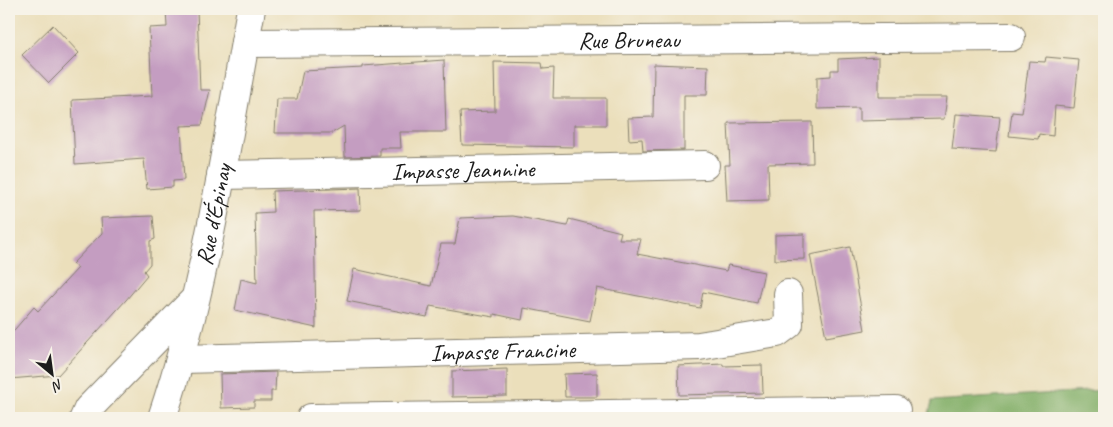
<svg xmlns="http://www.w3.org/2000/svg" width="1113" height="427" viewBox="0 0 1113 427" font-family="Caveat,sans-serif">
  <style>
    .forest { fill: #81ae66; stroke: #4e6541 }
    .building { fill: #c49dc1 }
    .lines { fill: none; stroke-linecap: round; stroke-linejoin: round }
    .minor-casing { stroke: #847e6c; stroke-width: 30 }
    .major-casing { stroke: #847e6c; stroke-width: 30 }
    .minor { stroke: #fff; stroke-width: 28 }
    .major { stroke: #fff; stroke-width: 28 }
    .labels { text-anchor: middle; dominant-baseline: central; stroke-width: 4; stroke-linejoin: round; paint-order: stroke }
    .street-label { font-size: 24px; fill: #1c1c1c; stroke: #f7f3e8 }
  </style>
  <rect width="100%" height="100%" fill="#f7f3e8"/>
  <filter id="ink" filterUnits="userSpaceOnUse"><feTurbulence type="fractalNoise" baseFrequency=".02" numOctaves="2"/><feDisplacementMap in="SourceGraphic" scale="10" xChannelSelector="R" yChannelSelector="G"/><feConvolveMatrix kernelMatrix="1 2 1 2 8 2 1 2 1" color-interpolation-filters="sRGB"/></filter>
  <filter id="wash" filterUnits="userSpaceOnUse"><feTurbulence type="fractalNoise" baseFrequency=".0096" numOctaves="4" result="noise"/><feDisplacementMap in="SourceGraphic" scale="20" xChannelSelector="R" yChannelSelector="G"/><feGaussianBlur stdDeviation="1.12" result="paint"/><feColorMatrix in="noise" values="0 0 0 0 0 0 0 0 0 0 0 0 0 0 0 0 0 1.4 0 .05"/><feComposite in="paint" operator="in"/></filter>
  <g filter="url(#wash)">
    <rect width="100%" height="100%" fill="#ebdfbb"/>
    <!-- forest -->
    <polygon class="forest" points="1104,390 1104,418 928,418 932,401"/>
    <g id="blocks">
      <!-- building -->
      <g class="building">
        <polygon points="166,9 197,9 200,90 210,90 202,125 181,126 184,180 173,181 173,187 147,189 144,159 75,164 72,100 152,96 149,28 167,27"/>
        <polygon points="53,25 79,53 49,83 22,55"/>
        <polygon points="879,57 879,97 947,97 944,119 859,121 859,108 817,109 817,77 831,76 831,70 838,70 838,59"/>
        <polygon points="1046,57 1079,60 1074,108 1055,106 1053,136 1039,134 1038,139 1009,136 1012,112 1022,113 1029,61 1045,62"/>
        <polygon points="444,60 446,132 400,132 401,148 380,148 380,156 345,157 344,126 332,133 275,133 277,99 297,99 303,71 363,68 363,66"/>
        <polygon points="494,62 542,63 543,69 554,68 553,98 606,98 606,125 574,125 574,147 462,145 460,112 495,111"/>
        <polygon points="654,64 708,66 707,95 684,95 684,150 643,151 642,139 629,140 628,118 653,117"/>
        <polygon points="956,114 1000,117 996,152 952,149"/>
        <polygon points="812,122 813,163 768,164 769,200 727,201 725,165 730,165 728,123"/>
        <polygon points="360,188 361,210 314,211 316,328 235,310 241,279 257,283 255,213 273,212 272,191"/>
        <polygon points="153,216 155,239 150,241 150,264 144,271 147,275 126,300 58,375 9,379 9,336 34,307 38,311 78,268 72,264 102,233 101,218"/>
        <polygon points="513,216 567,226 569,219 621,232 619,239 641,239 637,254 726,271 728,265 764,272 757,303 703,292 700,308 597,288 590,321 524,308 522,320 494,314 494,317 430,306 427,317 347,301 354,269 431,286 441,244 455,244 460,218"/>
        <polygon points="804,234 804,259 775,260 775,235"/>
        <polygon points="850,247 865,330 826,337 810,255"/>
        <polygon points="723,364 723,366 762,365 763,393 679,395 678,366"/>
        <polygon points="507,369 507,396 452,397 452,371"/>
        <polygon points="276,372 275,391 271,391 271,401 254,401 254,407 221,408 220,374"/>
        <polygon points="597,373 597,397 565,397 564,374"/>
      </g>
    </g>
  </g>
  <g filter="url(#ink)">
    <use href="#blocks" fill-opacity="0" stroke="#847e6c" stroke-width="1"/>
    <g class="lines">
      <defs>
        <g id="minor">
          <path id="s1" d="M245,43L1011,37"/>
          <path id="s2" d="M221,175L705,165"/>
          <path id="s3" d="M182,359L699,346L777,333L789,324L788,294"/>
          <polyline points="84,418 88,409 194,300"/>
          <polyline points="311,418 896,410"/>
        </g>
        <g id="major">
          <path id="s4" d="M162,418C206,286 226,146 251,9"/>
        </g>
      </defs>
      <!-- minor casing -->
      <use href="#minor" class="minor-casing"/>
      <!-- major casing -->
      <use href="#major" class="major-casing"/>
      <!-- minor -->
      <use href="#minor" class="minor"/>
      <!-- major -->
      <use href="#major" class="major"/>
    </g>
  </g>
  <g class="labels">
    <!-- street labels -->
    <g class="street-label">
      <text stroke="none"><textPath href="#s1" startOffset="384">Rue Bruneau</textPath></text>
      <text stroke="none"><textPath href="#s2" startOffset="242">Impasse Jeannine</textPath></text>
      <text stroke="none"><textPath href="#s4" startOffset="210">Rue d'Épinay</textPath></text>
      <text stroke="none"><textPath href="#s3" startOffset="321">Impasse Francine</textPath></text>
    </g>
  </g>
  <!-- margin -->
  <rect width="1113" height="427" fill="none" stroke="#f7f3e8" stroke-width="30"/>
  <!-- north arrow -->
  <g transform="translate(52 374) rotate(151)" stroke="#f7f3e8" stroke-width="4" paint-order="stroke">
  <path d="M0-4L9 19L0 12L-9 19Z" fill="#1c1c1c"/>
  <text y="-8" font-size="14" font-weight="bold" text-anchor="middle" fill="#1c1c1c">N</text>
  </g>
</svg>
